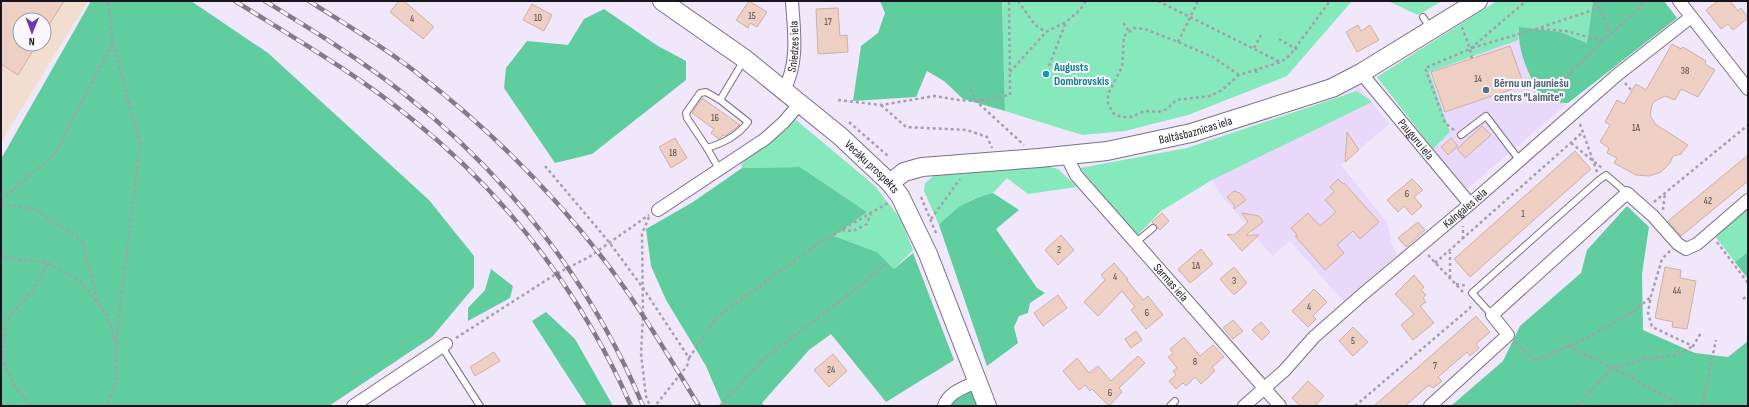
<svg xmlns="http://www.w3.org/2000/svg" width="1749" height="407" viewBox="0 0 1749 407" font-family="'Sofia Sans Condensed',sans-serif">
  <style>
    .industrial { fill: #f1dece; fill-rule: evenodd }
    .built { fill: #e8d8f9 }
    .green { fill: #85e9bb }
    .forest { fill: #5fcd9d }
    .building { fill: #edcfc3; stroke: #cdb0a5 }
    .lines { fill: none; stroke-linecap: round; stroke-linejoin: round }
    .lane-casing { stroke: #7b6f86; stroke-width: 8 }
    .street-casing { stroke: #7b6f86; stroke-width: 14 }
    .secondary-casing { stroke: #7b6f86; stroke-width: 20 }
    .path { stroke: #a69eae; stroke-width: 2.5; stroke-dasharray: 3 3; stroke-linecap: butt }
    .lane { stroke: #fff; stroke-width: 6 }
    .street { stroke: #fff; stroke-width: 12 }
    .secondary { stroke: #fff; stroke-width: 18 }
    .rail-casing { stroke: #817a89; stroke-width: 4.5 }
    .rail { stroke: #faf7fd; stroke-width: 3; stroke-dasharray: 9; stroke-linecap: butt }
    .culture-dot { fill: #0f9aa8; stroke: #faf7fd; stroke-width: 1.5 }
    .service-dot { fill: #5c6f8a; stroke: #faf7fd; stroke-width: 1.5 }
    .labels { text-anchor: middle; dominant-baseline: central; stroke-width: 4; stroke-linejoin: round; paint-order: stroke }
    .number-label { font-size: 10px; fill: #4e4447 }
    .street-label { font-size: 12px; fill: #19151e; stroke: #faf7fd }
    .culture-label { font-size: 12px; font-weight: bold; fill: #0d838f; stroke: #faf7fd; text-anchor: start }
    .service-label { font-size: 12px; font-weight: bold; fill: #4e5e75; stroke: #faf7fd; text-anchor: start }
  </style>
  <rect width="100%" height="100%" fill="#f1e7fb"/>
  <!-- industrial -->
  <path class="industrial" d="M1,1H88L1,142ZM20,20H44V44H20Z"/>
  <!-- built -->
  <g class="built">
    <polygon points="1497,1 1664,1 1677,18 1568,103 1467,189 1433,149 1377,77"/>
    <polygon points="1359,86 1389,124 1341,165 1388,224 1391,242 1397,255 1344,302 1290,241 1272,256 1218,191 1199,150 1326,105"/>
  </g>
  <!-- green -->
  <g class="green">
    <polygon points="1002,1 1352,1 1287,76 1188,115 1125,131 1082,135 1005,111"/>
    <polygon points="1388,1 1442,1 1418,15"/>
    <polygon points="1497,1 1593,1 1587,43 1560,32 1519,27 1518,40 1429,72 1450,132 1433,149 1377,77"/>
    <polygon points="1357,91 1372,102 1212,180 1161,211 1136,237 1080,168 1187,148"/>
    <polygon points="795,119 875,186 900,218 913,250 894,269 877,252 834,236 867,212 800,167 742,168 741,164"/>
    <polygon points="1043,165 1058,169 1077,187 1028,194 1007,178 993,193 971,200 952,212 939,225 924,191 925,183 935,175"/>
    <polygon points="1748,208 1748,252 1735,262 1715,236"/>
  </g>
  <!-- forest -->
  <g class="forest">
    <polygon points="91,1 191,1 268,53 429,200 474,256 474,287 432,337 329,406 1,406 1,159"/>
    <polygon points="880,1 1002,1 1005,111 963,99 944,81 927,71 916,97 853,101 861,46 878,33 885,13"/>
    <path d="M1593,1H1664L1677,18L1568,103L1544,102C1531,79 1517,53 1519,27L1560,32L1587,43Z"/>
    <polygon points="604,9 658,46 686,61 686,80 592,154 555,163 504,88 506,68 527,41 568,45 584,19"/>
    <polygon points="800,167 867,212 834,236 877,252 894,269 913,253 954,360 886,402 831,334 809,350 762,403 764,406 723,406 706,366 666,300 651,266 646,229 693,202 742,168"/>
    <path d="M993,193L1019,210L996,229L1037,288L1045,293L1030,303L1028,313L1019,316L1014,327L1018,343L987,366L939,225C957,206 968,200 993,193Z"/>
    <polygon points="1627,206 1649,227 1642,274 1643,330 1695,353 1728,357 1748,341 1748,406 1451,406 1503,361 1520,326 1581,273 1587,250"/>
    <polygon points="1748,252 1748,279 1735,262"/>
    <polygon points="491,269 513,286 510,298 468,321 468,308 485,290"/>
    <polygon points="546,312 575,339 613,406 587,406 532,321"/>
    <polygon points="971,390 977,406 950,406 953,398"/>
  </g>
  <!-- building -->
  <g class="building">
    <polygon points="1,1 64,1 44,33 44,20 20,20 20,44 37,44 18,75 1,64"/>
    <polygon points="399,1 404,1 434,27 423,39 390,12"/>
    <polygon points="749,1 767,12 757,27 750,23 748,28 736,20"/>
    <polygon points="1718,1 1730,1 1738,11 1741,8 1748,18 1733,30 1728,24 1721,29 1706,10"/>
    <polygon points="532,4 552,15 544,31 523,20"/>
    <polygon points="838,8 840,36 847,35 848,52 818,54 816,9"/>
    <polygon points="1358,25 1361,31 1370,25 1379,40 1357,52 1346,32"/>
    <polygon points="1672,44 1681,49 1683,47 1706,61 1705,64 1715,70 1698,97 1681,89 1675,100 1665,96 1655,101 1652,105 1650,115 1655,124 1688,145 1681,154 1673,156 1670,163 1661,172 1649,176 1636,175 1614,163 1617,158 1607,153 1609,148 1600,142 1610,125 1605,122 1617,100 1624,104 1636,84 1646,90"/>
    <polygon points="1510,46 1524,85 1445,112 1431,72"/>
    <polygon points="702,98 740,125 732,131 725,136 723,135 719,139 711,133 714,129 692,113"/>
    <polygon points="1482,126 1491,135 1465,158 1457,149"/>
    <polygon points="1347,132 1359,150 1345,162"/>
    <polygon points="675,138 687,158 671,168 659,147"/>
    <polygon points="1451,138 1458,146 1448,155 1441,147"/>
    <polygon points="1575,151 1591,169 1470,277 1454,259"/>
    <polygon points="1748,155 1748,181 1681,236 1668,221"/>
    <polygon points="1338,179 1343,184 1344,183 1379,222 1360,239 1353,231 1337,245 1344,253 1325,270 1295,236 1298,236 1291,228 1308,213 1320,226 1336,212 1325,200 1334,192 1330,187"/>
    <polygon points="1412,179 1423,190 1414,197 1422,206 1412,215 1404,206 1398,212 1387,200"/>
    <polygon points="1234,191 1240,193 1246,200 1234,209 1234,205 1227,197"/>
    <polygon points="1162,213 1169,221 1160,230 1152,222"/>
    <polygon points="1242,213 1259,216 1263,222 1246,235 1259,235 1242,251 1227,234 1234,235 1248,222"/>
    <polygon points="1418,222 1425,230 1406,247 1398,238"/>
    <polygon points="1061,235 1074,250 1058,265 1045,250"/>
    <polygon points="1201,249 1213,264 1190,283 1178,269"/>
    <polygon points="1114,263 1128,279 1127,280 1143,300 1148,296 1163,315 1146,329 1131,310 1135,307 1122,291 1098,316 1084,302 1105,280 1101,275"/>
    <polygon points="1234,267 1247,283 1234,295 1220,279"/>
    <polygon points="1665,267 1681,270 1680,278 1696,281 1687,329 1672,327 1673,322 1655,318"/>
    <polygon points="1414,275 1424,287 1421,290 1426,295 1423,298 1426,302 1420,306 1434,323 1413,340 1401,325 1414,314 1395,294"/>
    <polygon points="1314,289 1327,302 1313,316 1316,319 1308,327 1292,311"/>
    <polygon points="1058,295 1067,308 1043,326 1034,313"/>
    <polygon points="1476,316 1490,332 1476,344 1479,348 1470,356 1467,352 1438,377 1442,381 1433,388 1429,385 1405,406 1374,406"/>
    <polygon points="1233,320 1243,331 1233,339 1223,328"/>
    <polygon points="1261,322 1270,332 1262,340 1252,330"/>
    <polygon points="1353,327 1368,342 1353,356 1339,341"/>
    <polygon points="1136,331 1142,340 1131,348 1125,339"/>
    <polygon points="1184,337 1200,356 1213,345 1224,357 1212,367 1215,371 1201,384 1195,377 1186,386 1183,383 1176,389 1169,381 1176,375 1173,371 1177,368 1168,357 1173,353 1170,349"/>
    <polygon points="494,352 500,361 475,376 470,367"/>
    <polygon points="833,354 847,371 829,387 814,370"/>
    <polygon points="1138,356 1145,363 1119,388 1122,392 1109,406 1092,389 1090,391 1085,385 1079,390 1063,371 1077,358 1089,373 1098,366 1111,381"/>
    <polygon points="1308,381 1324,396 1315,406 1300,406 1292,398"/>
  </g>
  <g class="lines">
    <defs>
      <g id="lane">
        <polyline points="1423,17 1430,28"/>
        <polyline points="1461,135 1486,116 1520,161"/>
        <polyline points="707,148 687,118 686,113 700,93 706,92 720,100 744,60"/>
        <path d="M719,169L707,148C724,143 738,136 748,122L720,100"/>
        <polyline points="1135,243 1153,228"/>
        <polyline points="1492,315 1472,293 1599,180 1606,175 1627,193"/>
        <polyline points="442,347 480,406"/>
        <polyline points="1170,406 1175,401"/>
      </g>
      <g id="street">
        <polyline points="1679,1 1748,89"/>
        <path id="s1" d="M1361,73L1470,204"/>
        <path id="s2" d="M784,90C799,62 794,32 792,1"/>
        <path id="s3" d="M1068,156L1070,163L1076,175L1280,406"/>
        <polyline points="658,210 765,139 784,122 800,103"/>
        <polyline points="353,406 446,344"/>
        <path d="M944,406C948,392 966,387 978,381"/>
        <path id="s4" d="M1244,406L1284,371L1314,337L1363,294L1470,204L1617,75L1691,17"/>
        <polyline points="1430,406 1508,335 1492,315 1627,193 1653,216 1678,244 1686,249 1697,244 1748,200"/>
      </g>
      <g id="secondary">
        <path id="s5" d="M662,1L745,59L840,136L890,183L900,196L928,254L987,406"/>
        <path id="s6" d="M890,183L904,172L922,167L1039,158L1107,151L1191,133L1332,88L1361,73L1478,1"/>
      </g>
    </defs>
    <!-- lane casing -->
    <use href="#lane" class="lane-casing"/>
    <!-- street casing -->
    <use href="#street" class="street-casing"/>
    <!-- secondary casing -->
    <use href="#secondary" class="secondary-casing"/>
    <!-- path -->
    <g class="path">
      <polyline points="1018,1 1035,25 1046,32"/>
      <polyline points="1158,1 1280,62"/>
      <polyline points="1596,1 1611,34"/>
      <polyline points="1123,23 1129,31"/>
      <polyline points="1462,27 1470,49 1472,59"/>
      <polyline points="1541,29 1566,31 1603,41"/>
      <polyline points="1279,39 1298,50"/>
      <polyline points="1178,42 1198,1"/>
      <polyline points="113,43 140,143 116,343"/>
      <polyline points="1254,48 1261,35"/>
      <polyline points="1472,48 1539,28 1599,8"/>
      <polyline points="1049,66 1066,22"/>
      <polyline points="1256,70 1257,75"/>
      <polyline points="1010,72 1046,32 1066,22 1080,10 1086,1"/>
      <polyline points="1239,75 1213,57 1178,42 1145,29 1134,28 1124,36 1122,67 1108,94 1108,103 1113,113 1121,117 1131,117 1145,111 1158,112 1167,109 1176,100 1210,96 1222,90 1239,75 1281,62 1290,55 1330,1"/>
      <polyline points="1625,83 1632,91"/>
      <polyline points="1554,87 1642,5 1638,1"/>
      <polyline points="970,89 976,101 1024,145"/>
      <polyline points="838,100 881,105 935,96 958,100 976,101 1010,95 1009,1"/>
      <polyline points="881,105 906,127 967,130 987,137 992,148"/>
      <polyline points="849,122 888,156"/>
      <polyline points="1580,124 1597,172"/>
      <polyline points="1454,130 1445,123 1425,68 1470,49 1526,1"/>
      <polyline points="1571,143 1602,168"/>
      <polyline points="545,166 609,242 643,288 689,358 687,366 655,406"/>
      <polyline points="921,197 936,233"/>
      <polyline points="1,200 54,155 113,43 108,1"/>
      <polyline points="1654,202 1748,125"/>
      <polyline points="1,204 35,209 82,241 98,302"/>
      <polyline points="1663,210 1665,193"/>
      <polyline points="649,217 642,234 643,316 641,354 646,396 650,406"/>
      <polyline points="931,219 960,179"/>
      <polyline points="842,230 853,231 867,224 871,213"/>
      <polyline points="1463,239 1463,226"/>
      <polyline points="1717,242 1748,283"/>
      <polyline points="1670,251 1662,259 1651,296 1648,313 1652,327 1693,346 1701,333"/>
      <polyline points="1,255 10,258 48,263 33,290 7,319 2,358 13,384 31,406"/>
      <polyline points="1428,255 1463,292"/>
      <polyline points="48,263 80,281 106,313 116,343 116,379 107,406"/>
      <polyline points="1435,263 1583,132"/>
      <polyline points="1450,278 1450,252"/>
      <polyline points="1456,284 1467,286"/>
      <polyline points="1743,299 1748,295"/>
      <polyline points="456,338 556,274 589,257 649,215"/>
      <polyline points="1515,342 1535,361 1586,338 1633,312 1651,297"/>
      <polyline points="1568,346 1627,375 1682,406"/>
      <polyline points="689,358 718,316 819,243 888,203"/>
      <polyline points="720,406 762,360 857,288 888,262"/>
      <polyline points="1355,406 1470,308 1471,303"/>
      <polyline points="1577,406 1612,368 1645,359 1678,355 1693,346"/>
      <polyline points="1702,406 1716,340"/>
    </g>
    <!-- lane -->
    <use href="#lane" class="lane"/>
    <!-- street -->
    <use href="#street" class="street"/>
    <!-- secondary -->
    <use href="#secondary" class="secondary"/>
    <defs>
      <g id="rail">
        <path d="M235,1C296,39 358,75 413,120C507,195 583,296 631,406"/>
        <path d="M265,1C312,30 360,59 403,93C508,175 592,283 643,406"/>
        <path d="M309,1C345,24 383,46 417,73C492,131 560,199 616,276C646,317 672,362 699,406"/>
      </g>
    </defs>
    <!-- rail casing -->
    <use href="#rail" class="rail-casing"/>
    <!-- rail -->
    <use href="#rail" class="rail"/>
  </g>
  <!-- markers -->
  <circle class="culture-dot" cx="1046" cy="74" r="4"/>
  <circle class="service-dot" cx="1486" cy="90" r="4"/>
  <g class="labels">
    <!-- number labels -->
    <g class="number-label">
      <text x="752" y="16">15</text>
      <text x="538" y="18">10</text>
      <text x="412" y="19">4</text>
      <text x="828" y="22">17</text>
      <text x="1685" y="71">38</text>
      <text x="1478" y="79">14</text>
      <text x="715" y="118">16</text>
      <text x="1636" y="128">1A</text>
      <text x="673" y="153">18</text>
      <text x="1407" y="194">6</text>
      <text x="1708" y="201">42</text>
      <text x="1523" y="214">1</text>
      <text x="1059" y="250">2</text>
      <text x="1196" y="266">1A</text>
      <text x="1115" y="277">4</text>
      <text x="1234" y="281">3</text>
      <text x="1677" y="291">44</text>
      <text x="1309" y="307">4</text>
      <text x="1147" y="313">6</text>
      <text x="1353" y="341">5</text>
      <text x="1195" y="362">8</text>
      <text x="1435" y="366">7</text>
      <text x="831" y="370">24</text>
      <text x="1110" y="393">6</text>
    </g>
    <!-- street labels -->
    <g class="street-label">
      <text stroke="none"><textPath href="#s2" startOffset="45">Sniedzes iela</textPath></text>
      <text stroke="none"><textPath href="#s6" startOffset="313">Baltāsbaznīcas iela</textPath></text>
      <text stroke="none"><textPath href="#s1" startOffset="86">Pauguru iela</textPath></text>
      <text stroke="none"><textPath href="#s5" startOffset="268">Vecāķu prospekts</textPath></text>
      <text stroke="none"><textPath href="#s4" startOffset="297">Kalngales iela</textPath></text>
      <text stroke="none"><textPath href="#s3" startOffset="164">Sarmas iela</textPath></text>
    </g>
    <!-- culture labels -->
    <g class="culture-label">
      <text x="1054" y="67">Augusts<tspan x="1054" dy="14">Dombrovskis</tspan></text>
    </g>
    <!-- service labels -->
    <g class="service-label">
      <text x="1494" y="83">Bērnu un jauniešu<tspan x="1494" dy="14">centrs "Laimīte"</tspan></text>
    </g>
  </g>
  <!-- border -->
  <rect width="1749" height="407" fill="none" stroke="#19151e" stroke-width="4"/>
  <!-- north arrow -->
  <g transform="translate(32 32) rotate(181)"><circle r="19" fill="#faf7fd" stroke="#a09da4"/>
  <path d="M0-3L7 15L0 10L-7 15Z" fill="#6f38af"/>
  <text y="-6" font-size="11" font-weight="bold" text-anchor="middle" fill="#19151e">N</text>
  </g>
</svg>
